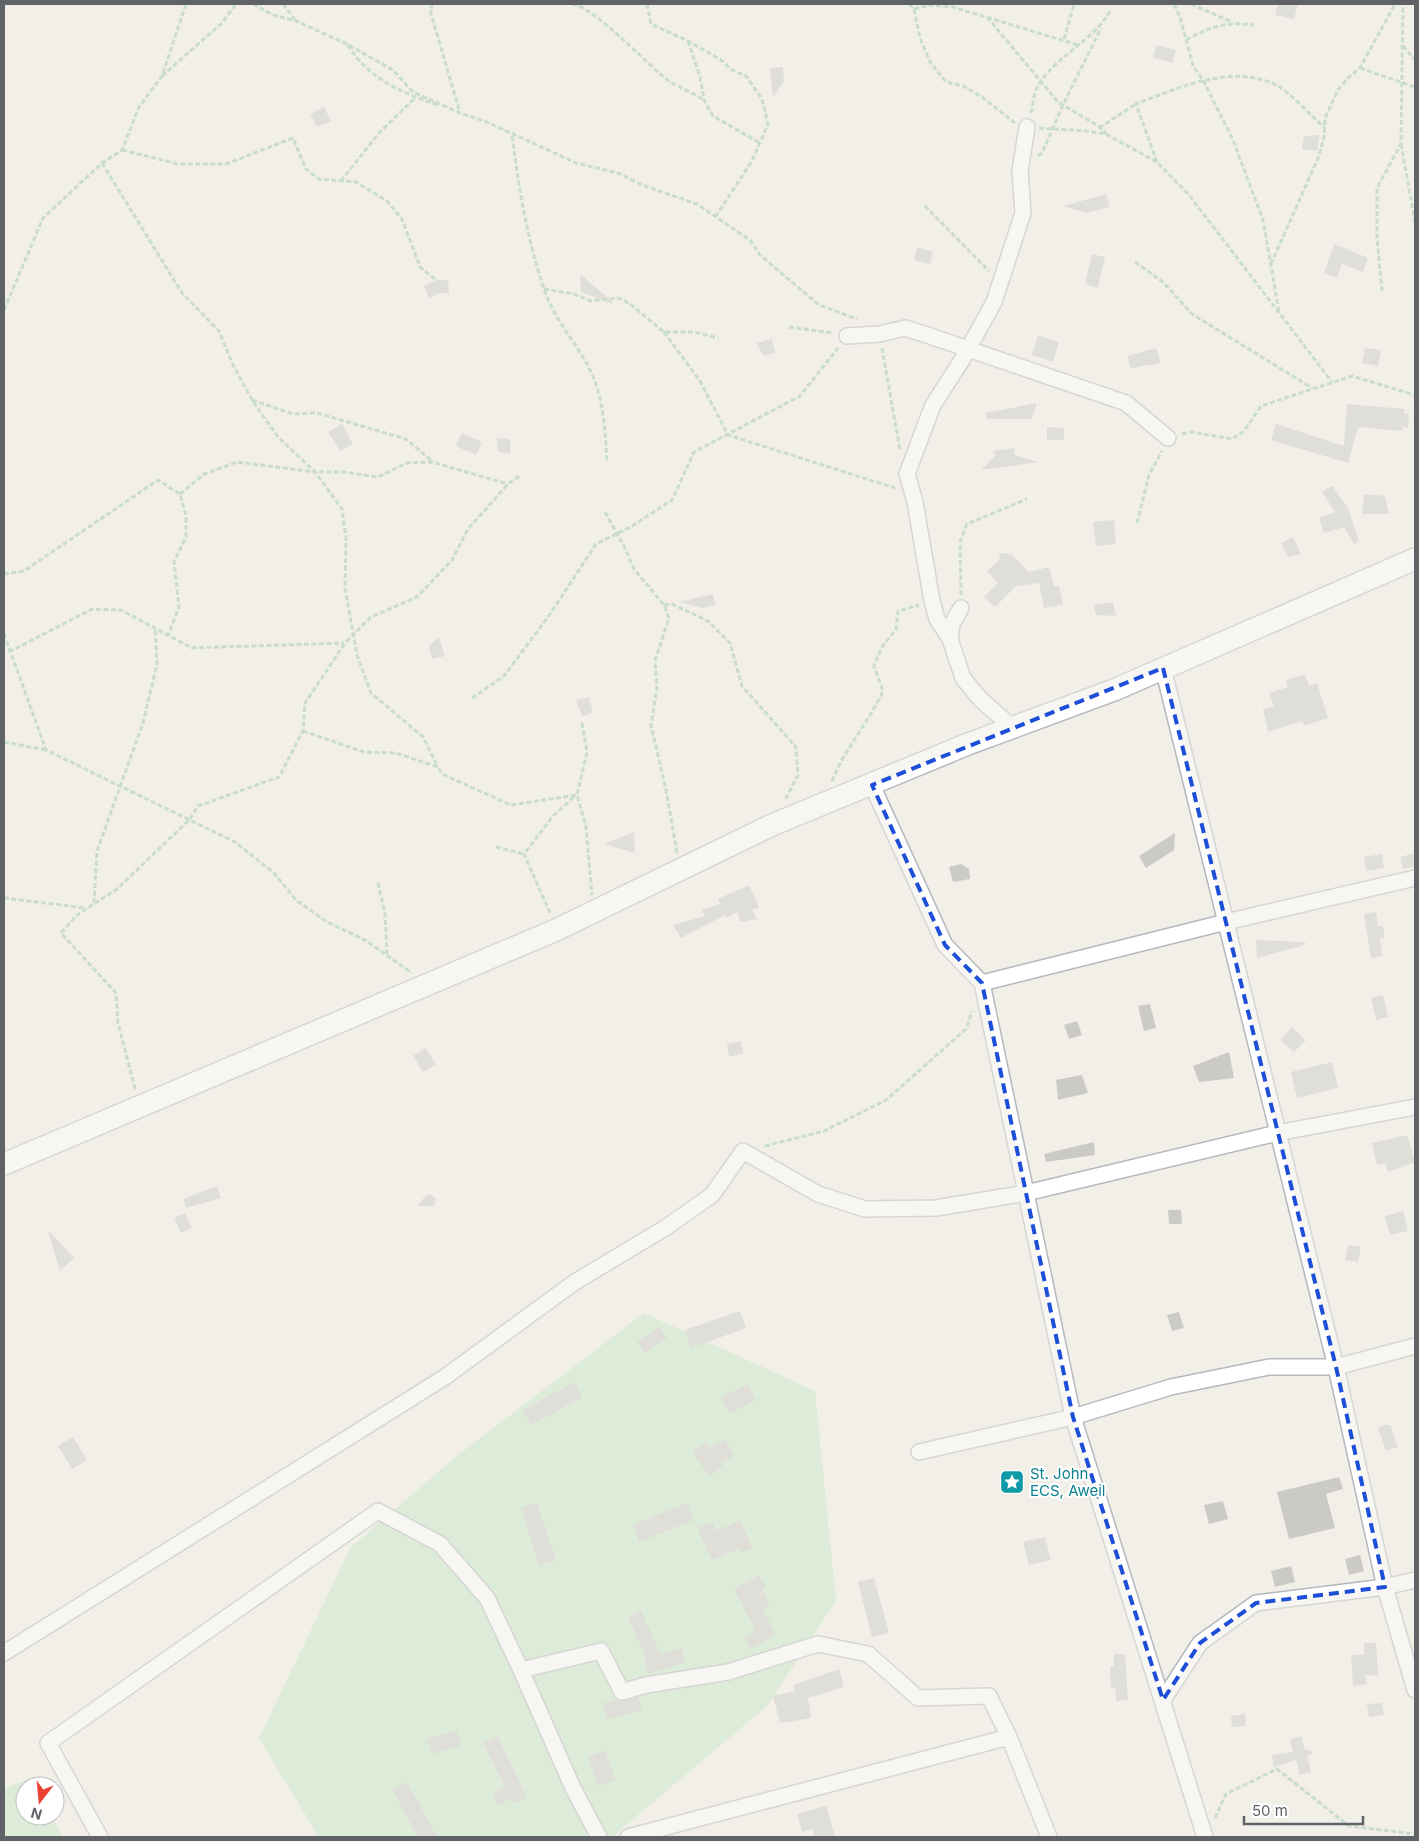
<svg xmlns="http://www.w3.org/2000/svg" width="1419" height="1841" viewBox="0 0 1419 1841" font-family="Inter,sans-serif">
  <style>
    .green { fill: #c5e8c5 }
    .building { fill: #cccac5 }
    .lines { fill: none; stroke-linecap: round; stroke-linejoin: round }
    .street-casing { stroke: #b5b8bc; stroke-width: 18 }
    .secondary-casing { stroke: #b6babf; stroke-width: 24 }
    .path { stroke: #9cc7a9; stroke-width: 3; stroke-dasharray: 5 2.5; stroke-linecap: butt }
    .street { stroke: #fff; stroke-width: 15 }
    .secondary { stroke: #fff; stroke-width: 21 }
    .marked { fill: none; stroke: #1d4ed8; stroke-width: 4; stroke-dasharray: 10 6; stroke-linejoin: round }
    .labels { text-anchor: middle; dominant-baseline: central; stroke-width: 4; stroke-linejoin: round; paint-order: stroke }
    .culture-label { font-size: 15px; fill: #0d838f; stroke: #fff; text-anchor: start }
  </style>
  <rect width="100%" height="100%" fill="#f1efe8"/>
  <!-- green -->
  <g class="green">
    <polygon points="644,1313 815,1391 836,1601 767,1706 612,1837 319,1837 259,1738 351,1547 458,1455"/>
    <polygon points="29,1779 33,1786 25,1786 25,1816 51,1816 63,1837 4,1837 4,1788"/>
  </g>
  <!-- building -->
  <g class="building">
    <polygon points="1278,4 1298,4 1294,19 1275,15"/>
    <polygon points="1156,45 1176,50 1173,63 1153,58"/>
    <polygon points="783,67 784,81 773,98 770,68"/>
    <polygon points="324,107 331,121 317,127 310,114"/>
    <polygon points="1320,135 1317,151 1302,149 1304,136"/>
    <polygon points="1106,194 1110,207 1086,213 1063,206"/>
    <polygon points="1334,244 1368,258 1363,272 1342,264 1337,278 1324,273"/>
    <polygon points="917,247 933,252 930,264 914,260"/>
    <polygon points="1092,254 1105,257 1098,288 1085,284"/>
    <polygon points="580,274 613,302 612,304 581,292"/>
    <polygon points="436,280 448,280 449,293 439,293 429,298 424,286"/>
    <polygon points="1038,335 1059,342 1053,362 1032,355"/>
    <polygon points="772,339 775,353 764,356 756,343"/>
    <polygon points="1156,348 1161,363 1131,368 1127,356"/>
    <polygon points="1365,348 1381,350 1378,366 1362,363"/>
    <polygon points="1037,403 1032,419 987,419 986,413"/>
    <polygon points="1347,404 1404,409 1404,413 1409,414 1408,428 1403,427 1402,431 1358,427 1348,463 1271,440 1276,424 1344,446"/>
    <polygon points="342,424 353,444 340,451 328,432"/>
    <polygon points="1047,427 1064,428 1064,440 1047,440"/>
    <polygon points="462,433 482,442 476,455 456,446"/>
    <polygon points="497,438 510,439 510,454 498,452"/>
    <polygon points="1014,448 1015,455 1039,462 981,470 996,455 993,451"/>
    <polygon points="1332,486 1348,508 1359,541 1354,544 1344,527 1324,533 1319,518 1335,512 1322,492"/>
    <polygon points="1364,494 1385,496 1389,514 1362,514"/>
    <polygon points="1114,520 1116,544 1096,546 1093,522"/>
    <polygon points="1293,537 1301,554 1288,557 1281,543"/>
    <polygon points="1000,553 1011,554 1029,572 1049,567 1054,586 1059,586 1063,605 1044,608 1039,583 1016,586 995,607 984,597 998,583 987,571 999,560"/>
    <polygon points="713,594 716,605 703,608 679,602"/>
    <polygon points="1113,602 1116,616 1096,615 1094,605"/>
    <polygon points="439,638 445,656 432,659 429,645"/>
    <polygon points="1305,674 1309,686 1317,683 1328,718 1304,726 1302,721 1268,732 1263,709 1274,707 1269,693 1288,687 1286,680"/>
    <polygon points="589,697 593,713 582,716 576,700"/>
    <polygon points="634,832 635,853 604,844"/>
    <polygon points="1175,833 1174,850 1146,868 1139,856"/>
    <polygon points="1415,853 1415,866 1403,869 1400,857"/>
    <polygon points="1382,854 1384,868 1366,871 1364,857"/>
    <polygon points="961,864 969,869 970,879 953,882 949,867"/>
    <polygon points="749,885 759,907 752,910 757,919 740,922 738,912 727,918 725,915 681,938 673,925 705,916 702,910 720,904 718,899"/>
    <polygon points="1376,912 1378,926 1383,926 1385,938 1380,938 1382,956 1371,958 1364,914"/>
    <polygon points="1256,940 1305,942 1305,945 1257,958"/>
    <polygon points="1383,995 1388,1017 1376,1020 1371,998"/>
    <polygon points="1150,1004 1156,1028 1144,1031 1138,1006"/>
    <polygon points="1077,1021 1082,1035 1069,1039 1064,1025"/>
    <polygon points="1292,1027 1306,1040 1294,1052 1280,1040"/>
    <polygon points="741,1041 743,1053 729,1057 727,1044"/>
    <polygon points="425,1048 436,1064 423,1072 413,1056"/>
    <polygon points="1229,1052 1234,1078 1199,1082 1193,1066"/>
    <polygon points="1332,1062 1338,1088 1297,1098 1291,1072"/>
    <polygon points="1082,1075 1088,1093 1058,1100 1056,1080"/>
    <polygon points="1407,1135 1415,1162 1388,1172 1385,1163 1377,1165 1372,1143"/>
    <polygon points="1094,1142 1095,1155 1046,1162 1044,1154"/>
    <polygon points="217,1186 221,1198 186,1208 183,1199"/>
    <polygon points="430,1194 436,1199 434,1206 418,1206 425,1196"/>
    <polygon points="1168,1210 1181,1210 1182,1224 1169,1224"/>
    <polygon points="1403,1211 1408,1231 1390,1235 1385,1216"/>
    <polygon points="185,1213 192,1228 181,1233 174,1218"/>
    <polygon points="48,1230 74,1258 60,1271"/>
    <polygon points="1348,1245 1361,1247 1358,1262 1345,1260"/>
    <polygon points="740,1311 746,1328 691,1348 685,1330"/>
    <polygon points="1179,1312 1184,1328 1172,1331 1167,1315"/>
    <polygon points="659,1327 667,1338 645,1353 637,1342"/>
    <polygon points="575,1382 583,1397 531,1425 523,1410"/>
    <polygon points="748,1384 756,1400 729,1413 721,1397"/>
    <polygon points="1385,1425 1390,1425 1398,1447 1386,1451 1378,1427"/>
    <polygon points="73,1437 87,1460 72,1469 58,1446"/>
    <polygon points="725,1440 735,1455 721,1463 723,1466 710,1476 692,1452 706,1442 710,1448"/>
    <polygon points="1339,1477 1343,1489 1326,1494 1335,1528 1289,1539 1277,1492"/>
    <polygon points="1223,1501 1228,1519 1209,1524 1204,1505"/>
    <polygon points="537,1503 556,1560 539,1565 521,1508"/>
    <polygon points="687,1503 694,1520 639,1542 633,1525"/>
    <polygon points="740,1520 753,1548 742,1553 740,1548 712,1560 697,1528 712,1522 716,1531"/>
    <polygon points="1045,1537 1051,1560 1029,1565 1023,1542"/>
    <polygon points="1360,1555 1364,1571 1349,1575 1345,1559"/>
    <polygon points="1291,1566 1295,1582 1275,1587 1271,1571"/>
    <polygon points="759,1575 766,1586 762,1589 770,1605 763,1609 776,1635 750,1649 744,1637 756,1631 734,1589"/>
    <polygon points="874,1578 889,1633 872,1637 858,1582"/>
    <polygon points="641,1611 661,1655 681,1648 686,1662 648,1674 644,1660 647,1659 628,1617"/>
    <polygon points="1364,1643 1376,1643 1378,1676 1365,1675 1367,1684 1353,1686 1351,1655 1364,1655"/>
    <polygon points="1114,1654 1125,1654 1128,1700 1116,1701 1115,1688 1111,1688 1110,1666 1114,1666"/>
    <polygon points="839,1669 844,1687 808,1698 811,1718 780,1723 773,1696 795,1691 793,1685"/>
    <polygon points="638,1697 642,1710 607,1719 603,1703"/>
    <polygon points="1382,1703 1384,1715 1369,1717 1367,1704"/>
    <polygon points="1245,1714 1246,1726 1232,1727 1231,1716"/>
    <polygon points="456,1730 461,1745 432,1754 427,1739"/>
    <polygon points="497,1736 527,1797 514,1804 511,1798 498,1805 492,1794 505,1787 483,1743"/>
    <polygon points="1301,1736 1305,1750 1311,1750 1312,1754 1307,1756 1311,1772 1300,1775 1296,1760 1274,1767 1272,1755 1293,1752 1290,1739"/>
    <polygon points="605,1750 616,1780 599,1786 588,1757"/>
    <polygon points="407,1782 437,1837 418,1837 392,1789"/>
    <polygon points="826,1806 835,1837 814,1837 813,1829 802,1832 797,1814"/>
  </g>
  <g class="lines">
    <defs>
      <g id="street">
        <polyline points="847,336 879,334 905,328 927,335 1126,403 1168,438"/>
        <polyline points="961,608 952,624 950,639 963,678 980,699 1013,728"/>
        <polyline points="950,639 937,619 932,601 915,502 907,474 933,405 962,360 994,302 1023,213 1020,171 1027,127"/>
        <polyline points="1163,668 1336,1367 1385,1587 1415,1690"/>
        <polyline points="872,785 945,945 982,983 1073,1417 1205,1837"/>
        <polyline points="982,983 1226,922 1415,878"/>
        <polyline points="919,1452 1073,1417 1171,1387 1269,1367 1336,1367 1415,1346"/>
        <polyline points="4,1653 445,1377 575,1282 665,1228 712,1195 743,1151 818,1194 865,1209 936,1208 1026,1193 1277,1133 1415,1107"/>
        <polyline points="521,1670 573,1788 599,1837"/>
        <polyline points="1163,1700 1200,1643 1256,1603 1385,1587 1415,1580"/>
        <polyline points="100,1837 48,1743 378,1511 440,1544 487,1598 521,1670 601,1651 622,1692 646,1685 728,1672 818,1644 868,1654 918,1698 989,1696 1009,1737"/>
        <polyline points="628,1837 1009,1737 1049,1837"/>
      </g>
      <polyline id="secondary" points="4,1164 556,930 772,825 968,744 1114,690 1415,559"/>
    </defs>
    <!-- street casing -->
    <use href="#street" class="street-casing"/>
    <!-- secondary casing -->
    <use href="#secondary" class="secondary-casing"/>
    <!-- path -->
    <g class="path">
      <polyline points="253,4 273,15 296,21 347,44 393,70 413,92 460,113 487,122 576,163 618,173 642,185 697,204 750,240 760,255 819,305 857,319"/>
      <polyline points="283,4 296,21"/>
      <polyline points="433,4 430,10 460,113"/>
      <path d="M572,4C595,7 647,65 669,81C680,88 693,93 704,100"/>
      <polyline points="647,4 651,24 688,41 721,60 732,70 746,76 762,99 768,124 752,161 716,216"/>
      <polyline points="909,4 914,9 920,38 930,62 946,82 963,86 982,97 1015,123"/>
      <polyline points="1174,4 1180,17 1193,66 1203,80 1233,140 1263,220 1279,312"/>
      <polyline points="1191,4 1232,22"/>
      <polyline points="914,9 931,5 953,7 1078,45"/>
      <polyline points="987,17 1058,102 1100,127 1106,134"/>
      <polyline points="1064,39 1074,4"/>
      <path d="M1186,40C1210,27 1227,21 1254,25"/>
      <polyline points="688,41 700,77 704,100 713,116 760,143"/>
      <path d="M348,45C367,78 404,94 438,105"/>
      <polyline points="1403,46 1415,60"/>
      <polyline points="1360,68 1415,87"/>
      <polyline points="162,76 222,23 236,4"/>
      <path d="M1031,113C1033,106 1033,97 1036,90C1051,58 1093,42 1110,11"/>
      <polyline points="1039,128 1087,131 1106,134 1157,162 1189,195 1332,382"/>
      <polyline points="1099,128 1136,104"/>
      <path d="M512,136C519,188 527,239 544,289C554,319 575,341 589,368C604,397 605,430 607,461"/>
      <polyline points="1401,144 1415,222"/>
      <polyline points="122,150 178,164 226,164 293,138 306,169 319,179 356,182 387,201 402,219 420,267 436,280"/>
      <polyline points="1038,156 1042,153 1063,105 1101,28"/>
      <path d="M1157,162L1136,104C1178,88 1232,63 1276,85C1289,91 1313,118 1325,128"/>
      <polyline points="102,163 182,293 219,331 233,365 252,400 278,437 315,472 343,472 378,477 407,463 432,462 508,484"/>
      <polyline points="341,181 379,133 415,98"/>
      <polyline points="925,206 989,271"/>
      <polyline points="1135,262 1163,282 1192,314 1312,388"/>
      <polyline points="1271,264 1319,156 1324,137 1325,118 1338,90 1348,78 1360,68 1395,4"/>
      <polyline points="544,289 574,294 591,301 618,298 629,303 664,332 694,332 718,338"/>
      <polyline points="1382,291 1377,238 1377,188 1401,144 1403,4"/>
      <polyline points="4,310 43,218 102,163 122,150 139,107 162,76 186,4"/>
      <polyline points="789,327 833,333"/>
      <polyline points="664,332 700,381 728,435 895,488"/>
      <polyline points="882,348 900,450"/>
      <polyline points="252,400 293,414 317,413 406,439 432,461"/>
      <polyline points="1182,434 1191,432 1232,439 1244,431 1261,406 1352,376 1415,395"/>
      <polyline points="180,494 204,474 237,462 315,472 342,509 346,538 345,588 357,655 371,693 423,737 438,767"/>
      <polyline points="605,512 624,546 634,569 664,605 669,618 655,661 657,687 651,725 666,790 677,853"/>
      <polyline points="1137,523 1149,475 1162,451"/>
      <polyline points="4,574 24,571 158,480 180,494 186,516 186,537 174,562 179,607 168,636"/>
      <polyline points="961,595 960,542 967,524 1027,499"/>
      <polyline points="664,605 672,604 708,621 730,643 742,686 796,747 798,775 785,800"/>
      <polyline points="4,634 46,750 235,842 274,873 296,900 327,922 365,940 412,973"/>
      <polyline points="9,652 92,609 121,610 192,648 344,643"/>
      <polyline points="472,698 504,676 548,617 596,544 632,526 672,500 694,452 800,396 838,348"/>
      <polyline points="582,723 587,752 577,795 586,827 592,895"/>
      <polyline points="303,731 364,752 396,753 438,767 442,774 511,805 577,795"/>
      <polyline points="4,742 46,750"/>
      <path d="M832,781C845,748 869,722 883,691L874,666L882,647L896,629L898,611L919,605"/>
      <polyline points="496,847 524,854"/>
      <polyline points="378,883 385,914 387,954"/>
      <polyline points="4,898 86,908"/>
      <polyline points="94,903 97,851 143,723 157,664 155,629"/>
      <polyline points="550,913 524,854 553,816 575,796"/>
      <polyline points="135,1089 118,1023 116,993 61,933 77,915 117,889 190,819 198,806 279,777 303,731 305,703 345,643 371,617 417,597 452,560 468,529 508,484 521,475"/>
      <polyline points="765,1146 824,1131 886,1100 966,1029 972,1011"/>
      <polyline points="1215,1818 1226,1794 1277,1769 1349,1826 1415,1834"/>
    </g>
    <!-- street -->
    <use href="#street" class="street"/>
    <!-- secondary -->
    <use href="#secondary" class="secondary"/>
  </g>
  <!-- marked area -->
  <path d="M0 0H1419V1841H0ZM1163,668L1336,1367L1385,1587L1256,1603L1200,1643L1163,1700L1073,1417L982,983L945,945L872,785Z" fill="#f1efe8" fill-opacity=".55" fill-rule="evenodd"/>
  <path class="marked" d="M1163,668L1336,1367L1385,1587L1256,1603L1200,1643L1163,1700L1073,1417L982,983L945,945L872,785Z"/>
  <!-- icons -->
  <defs>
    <symbol id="sight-square" viewBox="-11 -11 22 22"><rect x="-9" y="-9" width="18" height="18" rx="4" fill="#0f9aa8" stroke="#fff"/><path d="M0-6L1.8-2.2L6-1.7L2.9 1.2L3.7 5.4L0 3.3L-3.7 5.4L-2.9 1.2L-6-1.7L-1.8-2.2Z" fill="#fff"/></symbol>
  </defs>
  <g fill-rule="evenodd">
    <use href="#sight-square" x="998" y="1468" width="28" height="28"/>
  </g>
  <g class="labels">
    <!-- culture labels -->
    <g class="culture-label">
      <text x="1030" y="1473">St. John<tspan x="1030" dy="17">ECS, Aweil</tspan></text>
    </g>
  </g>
  <!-- border -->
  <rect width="1419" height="1841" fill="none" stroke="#5f6368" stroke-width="10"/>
  <!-- north arrow -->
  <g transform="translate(40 1801) rotate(196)"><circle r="24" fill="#ffffff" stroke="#bfc1c3"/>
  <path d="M0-4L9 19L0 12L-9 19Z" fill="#ea4335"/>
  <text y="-8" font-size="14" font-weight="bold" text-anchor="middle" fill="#5f6368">N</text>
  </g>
  <!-- scale -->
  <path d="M1244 1816v8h119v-8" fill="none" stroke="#5f6368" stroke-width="2.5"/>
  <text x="1252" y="1816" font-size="15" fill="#5f6368" stroke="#ffffff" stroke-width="4" paint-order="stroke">50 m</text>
</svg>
